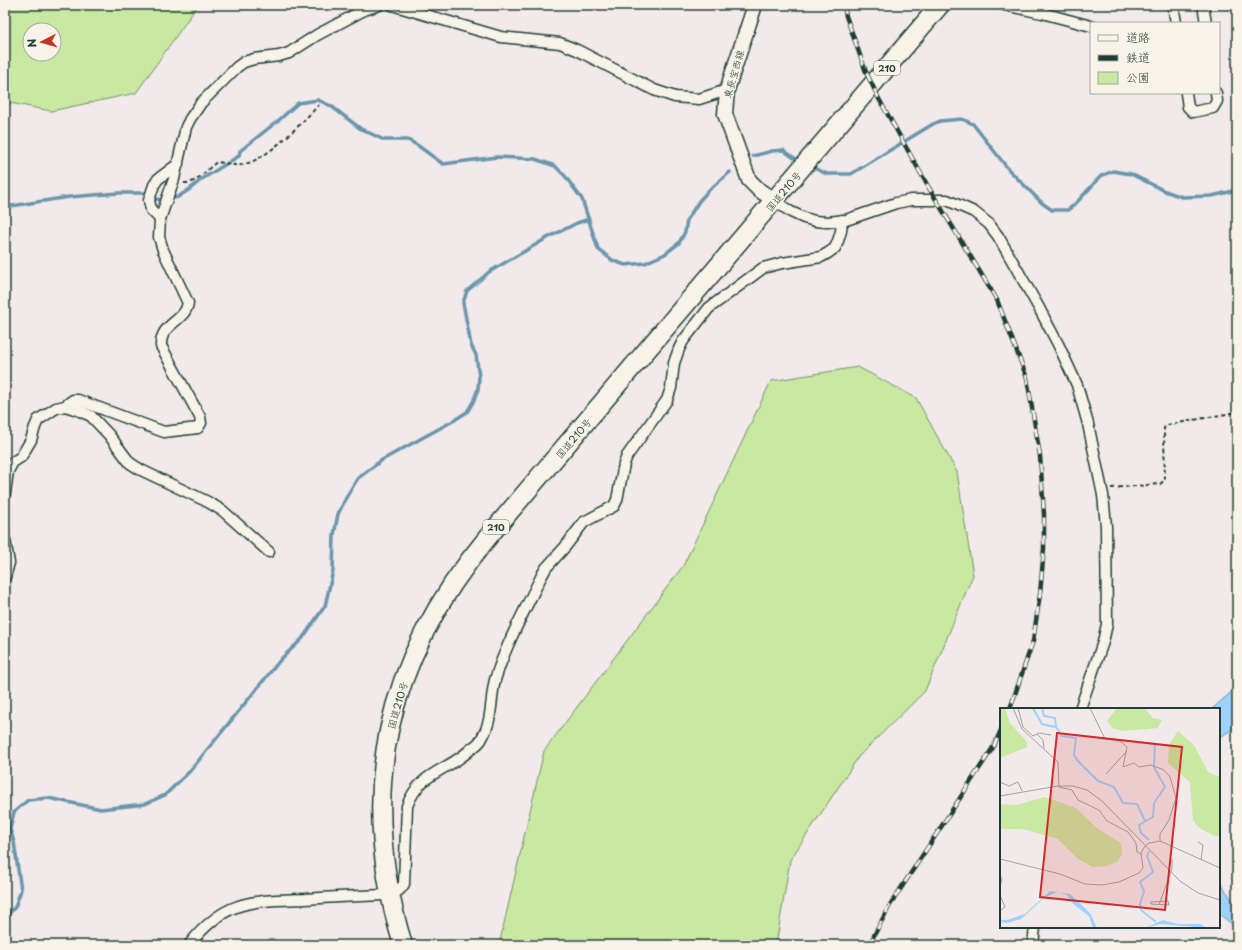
<svg xmlns="http://www.w3.org/2000/svg" width="1242" height="950" viewBox="0 0 1242 950" font-family="'Playpen Sans','Klee One',sans-serif">
  <style>
    .green { fill: #c9e8a1; stroke: #74926a; fill-rule: evenodd }
    .water { fill: #9dd2fc; stroke: #6b96ac }
    .lines { fill: none; stroke-linecap: round; stroke-linejoin: round }
    .stream { stroke: #6b96ac; stroke-width: 3.5 }
    .street-casing { stroke: #1f3d34; stroke-width: 13 }
    .secondary-casing { stroke: #1f3d34; stroke-width: 17 }
    .highway-casing { stroke: #1f3d34; stroke-width: 21 }
    .path { stroke: #1f3d34; stroke-width: 2; stroke-dasharray: 4 3; stroke-linecap: butt }
    .street { stroke: #f7f3e8; stroke-width: 10 }
    .secondary { stroke: #f7f3e8; stroke-width: 14 }
    .highway { stroke: #f7f3e8; stroke-width: 18 }
    .rail-casing { stroke: #1f3d34; stroke-width: 4.5 }
    .rail { stroke: #f7f3e8; stroke-width: 3; stroke-dasharray: 9; stroke-linecap: butt }
    .labels { text-anchor: middle; dominant-baseline: central; stroke-width: 3; stroke-linejoin: round; paint-order: stroke }
    .shield { fill: #f7f3e8; stroke: #60746a; stroke-width: 1 }
    .shield-label { font-size: 9px; font-weight: bold; fill: #1f3d34 }
    .street-label { font-size: 10px; fill: #1f3d34; stroke: #f7f3e8 }
    .inset-river { fill: none; stroke: #9dd2fc; stroke-width: 2 }
    .inset-road { fill: none; stroke: #9da4a1; stroke-width: 1 }
    .view { fill: #d62828; fill-opacity: 0.15; stroke: #d62828; stroke-width: 2 }
    .inset-edge { fill: none; stroke: #1f3d34; stroke-width: 2 }
  </style>
  <rect width="100%" height="100%" fill="#f1e9ea"/>
  <filter id="ink" filterUnits="userSpaceOnUse"><feTurbulence type="fractalNoise" baseFrequency=".025" numOctaves="2"/><feDisplacementMap in="SourceGraphic" scale="8" xChannelSelector="R" yChannelSelector="G"/><feConvolveMatrix kernelMatrix="1 2 1 2 8 2 1 2 1" color-interpolation-filters="sRGB"/></filter>
  <g filter="url(#ink)">
    <!-- green -->
    <g class="green">
      <path d="M5,5H198L136,93L51,111L5,102ZM30,30H54V54H30Z"/>
      <polygon points="858,367 916,398 957,472 973,575 925,691 859,756 790,860 776,945 499,945 544,751 683,566 771,381"/>
    </g>
    <!-- water -->
    <g class="water">
      <polygon points="1237,687 1237,726 1219,738 1219,709 1212,709"/>
      <polygon points="1219,881 1237,907 1237,928 1219,914"/>
    </g>
    <g class="lines">
      <!-- stream -->
      <g class="stream">
        <polyline points="753,156 772,151 783,150 800,162"/>
        <polyline points="809,166 827,174 851,174 933,124 940,121 962,119 973,124 1009,170 1042,203 1052,210 1068,210 1078,201 1101,176 1113,171 1131,174 1165,191 1182,197 1212,196 1237,190"/>
        <polyline points="5,207 69,197 119,193 144,193 155,199 166,200 178,197 190,189 202,179 239,156 240,151 279,120 298,103 318,100 331,106 361,129 384,140 408,140 417,145 443,164 497,157 535,159 555,166 565,176 582,199 598,249 612,260 625,265 645,263 665,254 679,243 685,232 687,220 699,201 708,191 730,172"/>
        <polyline points="5,918 15,907 21,890 14,842 10,829 14,812 28,800 48,798 101,809 145,804 165,795 190,771 281,659 302,639 325,606 333,571 334,535 338,514 348,494 358,478 382,460 453,421 467,412 473,402 478,389 479,377 476,355 471,345 463,303 467,291 489,272 549,237 577,223 589,219"/>
      </g>
      <defs>
        <g id="street">
          <polyline points="392,5 501,37 560,43 577,50 654,90 675,97 699,99 727,90"/>
          <polyline points="1004,5 1042,13 1091,26"/>
          <polyline points="1173,5 1176,23"/>
          <polyline points="1203,5 1206,23"/>
          <polyline points="1186,93 1188,107 1193,112 1213,108 1217,101 1216,93"/>
          <polyline points="775,201 791,212 804,218 815,221 827,222 846,220 896,203 911,200 947,200 974,212 989,224 998,236 1039,308 1059,346 1077,385 1088,424 1103,495 1106,526 1107,624 1103,642 1080,709"/>
          <polyline points="160,219 151,210 149,200 154,185 158,179 178,164"/>
          <path d="M65,406L73,400H78L164,432L198,428L201,423L200,417L161,346C160,323 185,322 188,303L163,250L159,237L160,219L174,179L186,127L190,119L201,103L237,67L244,62L254,59L279,56L289,53L317,35L364,10L379,5"/>
          <polyline points="5,493 8,471 13,462 21,457 31,440 35,427 38,420 56,408 65,406 78,410 91,416 109,435 130,463 141,470 208,502 223,511 269,552"/>
          <polyline points="5,540 9,563 5,577"/>
          <path d="M189,945C225,899 251,901 305,899C332,897 358,896 385,895C394,894 399,892 404,884L407,806C420,771 447,772 471,749C475,746 480,743 482,738C493,720 490,699 495,680C505,646 526,608 541,577L546,568L565,547L584,522L614,506L617,500L624,464L627,456L667,400L671,388L674,363L679,349L683,341L709,308L763,268L782,263L821,257L828,253L835,248L838,241L841,231L842,220"/>
          <polyline points="1033,945 1035,927"/>
        </g>
        <polyline id="secondary" points="755,5 727,90 725,114 749,180 759,190 775,201"/>
        <path id="highway" d="M403,945C356,791 385,661 488,537L940,5"/>
      </defs>
      <!-- street casing -->
      <use href="#street" class="street-casing"/>
      <!-- secondary casing -->
      <use href="#secondary" class="secondary-casing"/>
      <!-- highway casing -->
      <use href="#highway" class="highway-casing"/>
      <!-- path -->
      <g class="path">
        <path d="M184,183C198,184 206,169 217,162C225,163 233,166 241,165C267,161 301,123 319,105"/>
        <polyline points="1111,488 1160,484 1165,480 1164,433 1164,428 1167,425 1237,412"/>
      </g>
      <!-- street -->
      <use href="#street" class="street"/>
      <!-- secondary -->
      <use href="#secondary" class="secondary"/>
      <!-- highway -->
      <use href="#highway" class="highway"/>
      <defs>
        <g id="rail">
          <polyline points="844,5 846,16 866,72 879,99 929,188 997,300 1027,378 1040,456 1044,514 1044,548 1040,594 1033,641 1010,709"/>
          <polyline points="869,945 890,905 994,746 1001,730"/>
        </g>
      </defs>
      <!-- rail casing -->
      <use href="#rail" class="rail-casing"/>
      <!-- rail -->
      <use href="#rail" class="rail"/>
    </g>
  </g>
  <g class="labels">
    <!-- shield labels -->
    <g class="shield">
      <rect x="874" y="61" width="26" height="14" rx="3"/>
      <rect x="483" y="520" width="26" height="14" rx="3"/>
    </g>
    <g class="shield-label">
      <text x="887" y="68">210</text>
      <text x="496" y="527">210</text>
    </g>
    <!-- street labels -->
    <g class="street-label">
      <text transform="translate(733 74) rotate(-74)">東長宝西線</text>
      <text transform="translate(783 191) rotate(-50)">国道210号</text>
      <text transform="translate(573 438) rotate(-50)">国道210号</text>
      <text transform="translate(397 705) rotate(-74)">国道210号</text>
    </g>
  </g>
  <!-- overview -->
  <g transform="translate(1000 708)">
    <rect width="220" height="220" fill="#f1e9ea"/>
    <path d="M0,0H5L10,15L27,34V39L0,50ZM117,0H144L153,10L162,12L158,20L123,23L112,20L107,13ZM178,23L194,37L208,64L220,69V128H214L198,119L193,112L190,74L168,55L169,37ZM45,89L76,100L98,121L121,135L122,147L117,154L107,158L93,159L78,151L58,131L23,121H0V96L16,97Z" fill="#c9e8a1"/>
    <path d="M50,183L70,186L90,205L97,220H93L89,208L73,196L67,187L58,184L45,189L21,211L7,215L0,214V209L2,212H7L25,206ZM163,212L178,216H200L207,220L161,216L145,220Z" fill="#9dd2fc"/>
    <path class="inset-river" d="M33,0L42,16L55,19M42,0L44,8L55,10L56,19L62,28L76,30L74,47L78,53L98,73L114,79L123,95L137,96L145,113M149,132L141,125L139,117L153,109L154,95L165,79L154,59L155,35M149,143L147,148L153,164L140,174L144,183L140,196L141,202L156,214"/>
    <path class="inset-road" d="M13,0L22,21L58,54L59,79L72,82L78,92L99,102L107,113L128,124L136,135L137,144L141,146M18,0L23,19L33,28L39,25L51,27M90,0L105,31L120,33L127,39L123,59L134,55L139,59L151,57L164,62L170,69L176,90L169,112L160,126V133M37,26L43,32L44,40M106,66L127,43M0,74L9,78L18,74L22,83M0,88L58,78H73L87,82L102,93L180,173L198,185L220,192M198,134L203,137L201,152M145,138L149,135L160,133L220,160M0,151L60,166L85,176L102,177L119,174L139,165L143,160L141,145L145,138M0,167L2,171L0,179M0,187L5,199L0,203M168,193L169,197L151,196V194ZM159,197L172,161V151"/>
    <path class="view" d="M57,25L182,39L165,202L40,189Z"/>
    <rect width="220" height="220" class="inset-edge"/>
  </g>
  <!-- margin -->
  <rect width="1242" height="950" fill="none" stroke="#f7f3e8" stroke-width="20"/>
  <rect x="10" y="10" width="1222" height="930" fill="none" stroke="#1f3d34" stroke-width="1.5" filter="url(#ink)"/>
  <!-- legend -->
  <rect x="1090" y="22" width="130" height="72" fill="#f7f3e8" stroke="#a1aaa0"/>
  <rect x="1098" y="35" width="20" height="6" fill="#f7f3e8" stroke="#a1aaa0"/>
  <text x="1126" y="42" font-size="12" fill="#1f3d34">道路</text>
  <rect x="1098" y="55" width="20" height="6" fill="#1f3d34" stroke="#a1aaa0"/>
  <text x="1126" y="62" font-size="12" fill="#1f3d34">鉄道</text>
  <rect x="1098" y="72" width="20" height="12" fill="#c9e8a1" stroke="#a1aaa0"/>
  <text x="1126" y="82" font-size="12" fill="#1f3d34">公園</text>
  <!-- north arrow -->
  <g transform="translate(42 42) rotate(264)"><circle r="19" fill="#f7f3e8" stroke="#a1aaa0"/>
  <path d="M0-3L7 15L0 10L-7 15Z" fill="#c8321e"/>
  <text y="-6" font-size="11" font-weight="bold" text-anchor="middle" fill="#1f3d34">N</text>
  </g>
</svg>
